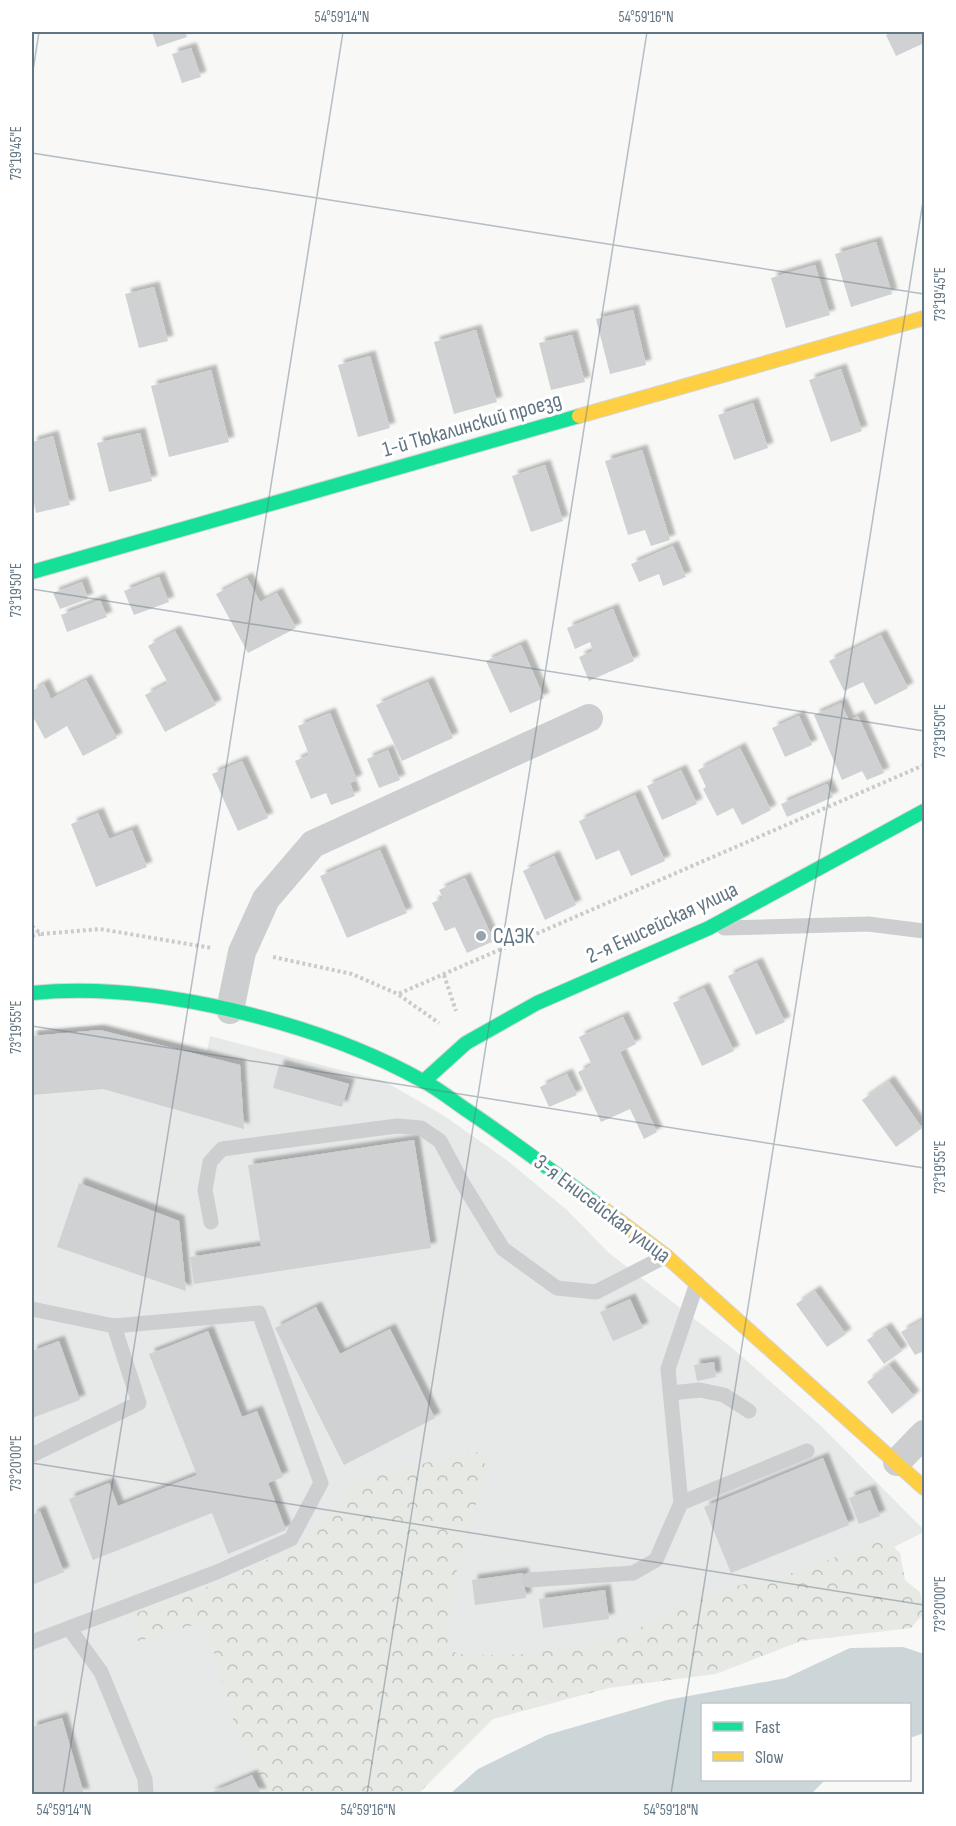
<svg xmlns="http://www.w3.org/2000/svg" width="956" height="1826" viewBox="0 0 956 1826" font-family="'Sofia Sans Condensed',sans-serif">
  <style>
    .built { fill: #e7e8e8 }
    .forest { fill: url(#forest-crowns) }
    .water { fill: #ccd5d8 }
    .building { fill: #cfd1d2; filter: url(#shadow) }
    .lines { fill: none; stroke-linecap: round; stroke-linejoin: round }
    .fast-casing { stroke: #d5d6d7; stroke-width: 16 }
    .slow-casing { stroke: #d5d6d7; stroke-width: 16 }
    .path { stroke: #cacbcc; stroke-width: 4; stroke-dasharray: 3 3; stroke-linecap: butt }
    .lane { stroke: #cdcecf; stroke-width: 15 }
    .street { stroke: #cdcecf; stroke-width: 28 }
    .fast { stroke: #16e098; stroke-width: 14 }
    .slow { stroke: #ffcf43; stroke-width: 14 }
    .ticks { fill: none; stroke: #627583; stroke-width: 1.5; stroke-opacity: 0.45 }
    .poi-dot { fill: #96a3ac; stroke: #fff; stroke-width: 2 }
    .labels { text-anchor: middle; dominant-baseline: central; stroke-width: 6; stroke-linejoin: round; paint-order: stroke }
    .street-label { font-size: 22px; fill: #627583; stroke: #fff }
    .poi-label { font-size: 22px; fill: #627583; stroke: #fff; text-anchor: start }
    .neatline { fill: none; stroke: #627583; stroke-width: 2 }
    .ticks-label { font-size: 15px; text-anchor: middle; fill: #627583 }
  </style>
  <defs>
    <pattern id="forest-crowns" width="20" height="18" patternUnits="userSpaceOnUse" patternTransform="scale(1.5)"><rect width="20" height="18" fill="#e7eae4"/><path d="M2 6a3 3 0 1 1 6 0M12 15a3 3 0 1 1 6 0" fill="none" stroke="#bfc2be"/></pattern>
    <filter id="shadow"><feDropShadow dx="5.5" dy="-5.5" stdDeviation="1.5" flood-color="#0004"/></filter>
  </defs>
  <rect width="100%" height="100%" fill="#f8f8f7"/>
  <!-- built -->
  <polygon class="built" points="100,1025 207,1051 210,1036 384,1081 443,1115 508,1161 567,1210 609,1253 732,1348 821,1426 924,1530 924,1532 892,1548 269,1794 32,1794 32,1031"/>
  <!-- forest -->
  <polygon class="forest" points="477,1452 487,1467 454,1580 448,1650 467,1656 528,1654 613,1640 724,1589 808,1569 870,1542 890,1543 900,1553 905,1580 920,1592 924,1613 911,1628 801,1641 716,1674 609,1688 493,1719 418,1794 265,1794 259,1774 237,1733 205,1622 138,1641 132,1624 136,1613 229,1579 302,1542 356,1481 457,1455"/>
  <!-- water -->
  <polygon class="water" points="903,1647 924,1654 924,1733 910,1738 910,1704 702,1704 702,1780 825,1780 811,1794 450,1794 478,1769 547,1735 667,1700 786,1678 850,1648"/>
  <!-- building -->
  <g class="building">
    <polygon points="152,32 185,32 187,37 157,47"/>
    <polygon points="893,32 924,32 924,43 896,56 886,35"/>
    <polygon points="191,48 201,77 182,83 172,54"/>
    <polygon points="876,242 892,294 851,307 835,254"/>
    <polygon points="815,265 830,315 786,328 771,278"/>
    <polygon points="154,287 168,341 139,348 125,294"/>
    <polygon points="633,310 646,365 610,374 596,319"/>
    <polygon points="476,330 497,402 454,414 434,342"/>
    <polygon points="572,335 585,382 551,390 539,343"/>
    <polygon points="370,356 390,428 358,437 338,365"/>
    <polygon points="841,369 862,431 831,442 809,380"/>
    <polygon points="211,370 229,442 169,457 151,386"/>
    <polygon points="753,403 768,448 734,460 718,415"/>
    <polygon points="140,433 152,481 109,492 97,443"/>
    <polygon points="53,436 70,505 36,513 32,493 32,442"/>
    <polygon points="642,450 670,540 651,546 645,530 628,535 605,461"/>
    <polygon points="545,465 563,521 531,532 512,476"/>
    <polygon points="673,546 686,577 663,586 659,574 639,582 631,564"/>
    <polygon points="159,577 169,602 134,615 124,591"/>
    <polygon points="247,578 260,602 277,593 296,628 248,653 216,594"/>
    <polygon points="82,582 88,599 60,609 53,593"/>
    <polygon points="100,600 107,617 67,632 61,615"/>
    <polygon points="613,609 634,661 589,681 579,657 593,651 590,642 575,649 567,628"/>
    <polygon points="175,631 216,705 165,732 145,695 168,683 148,646"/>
    <polygon points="881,635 908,688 875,705 863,682 844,691 829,661"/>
    <polygon points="521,645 544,698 510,713 486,661"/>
    <polygon points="86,680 117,738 83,756 67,726 45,739 32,715 32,691 44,684 51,699"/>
    <polygon points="428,682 453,738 402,761 376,705"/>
    <polygon points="841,703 849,721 858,716 884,773 867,780 862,771 842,780 814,715"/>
    <polygon points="330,713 357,780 350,783 355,796 331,805 326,793 311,799 295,761 309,755 298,726"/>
    <polygon points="799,716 812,745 785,757 772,728"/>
    <polygon points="740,748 771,810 742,825 733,808 717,816 703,789 706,787 698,770"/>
    <polygon points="388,750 400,780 379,788 367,759"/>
    <polygon points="242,761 268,818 238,831 212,774"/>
    <polygon points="681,770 697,804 662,820 647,786"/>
    <polygon points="827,784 833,797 787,817 781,804"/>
    <polygon points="635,795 665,861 631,876 619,850 596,860 579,821"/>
    <polygon points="98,813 109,839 132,830 147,867 96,887 71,824"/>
    <polygon points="380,850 407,913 347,938 320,876"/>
    <polygon points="554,856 576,905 545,920 523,871"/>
    <polygon points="465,878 494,941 467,953 455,927 445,931 432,903 443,898 439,890"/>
    <polygon points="757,963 785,1022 756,1035 728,976"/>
    <polygon points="704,988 734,1051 702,1066 673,1003"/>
    <polygon points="623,1017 636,1044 620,1052 657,1132 644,1139 630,1109 601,1122 578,1072 592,1065 579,1037"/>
    <polygon points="100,1030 240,1065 244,1129 103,1089 32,1095 32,1036"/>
    <polygon points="279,1065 349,1084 342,1107 273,1088"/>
    <polygon points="567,1074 577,1095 549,1107 540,1087"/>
    <polygon points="889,1081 922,1128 896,1147 862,1100"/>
    <polygon points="414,1140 431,1248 194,1284 190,1257 261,1246 248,1165"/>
    <polygon points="79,1183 179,1221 186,1291 57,1247"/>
    <polygon points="815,1291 846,1334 827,1347 796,1304"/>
    <polygon points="630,1299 643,1328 613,1341 600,1312"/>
    <polygon points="316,1307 340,1354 390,1329 435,1418 344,1465 275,1328"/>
    <polygon points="924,1319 924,1358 921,1352 915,1355 901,1332"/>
    <polygon points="886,1328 902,1351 884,1364 867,1340"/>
    <polygon points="208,1331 242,1417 257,1411 283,1477 268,1483 286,1530 228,1554 212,1513 93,1560 69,1499 109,1483 118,1506 197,1475 149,1354"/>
    <polygon points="59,1341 80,1400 32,1418 32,1351"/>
    <polygon points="714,1362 716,1377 697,1381 694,1365"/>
    <polygon points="889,1365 914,1396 892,1414 867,1382"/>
    <polygon points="823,1458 849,1525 731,1573 704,1507"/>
    <polygon points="870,1490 880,1516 859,1524 849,1498"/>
    <polygon points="40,1511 64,1572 32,1585 32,1515"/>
    <polygon points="523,1573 526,1598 475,1605 472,1580"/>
    <polygon points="605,1590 609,1619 543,1628 539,1599"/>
    <polygon points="62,1718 84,1794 32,1794 32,1727"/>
    <polygon points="252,1775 261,1794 208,1794"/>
  </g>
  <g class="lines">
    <defs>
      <g id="fast">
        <polyline points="32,572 579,416"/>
        <path d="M32,993C153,981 317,1022 423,1081C439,1089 453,1101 468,1111C514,1142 557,1175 601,1207"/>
        <polyline points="424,1081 466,1043 537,1003 709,928 924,811"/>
      </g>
      <g id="slow">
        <polyline points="579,416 924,318"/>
        <polyline points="601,1207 666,1256 924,1488"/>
      </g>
    </defs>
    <!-- fast casing -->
    <use href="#fast" class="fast-casing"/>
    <!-- slow casing -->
    <use href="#slow" class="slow-casing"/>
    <!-- path -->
    <g class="path">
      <polyline points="32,926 41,934 100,929 212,948"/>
      <polyline points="32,936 40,934"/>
      <polyline points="273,957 352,974 398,994 924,765"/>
      <polyline points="444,975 456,1011"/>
      <polyline points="399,995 439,1023"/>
    </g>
    <!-- lane -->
    <g class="lane">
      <polyline points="724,928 868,924 924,931"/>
      <polyline points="211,1222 205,1190 210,1162 222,1149 397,1126 421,1128 440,1141 463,1184 503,1249 557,1288 596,1292 666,1256"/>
      <polyline points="32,1309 114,1326 259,1313 321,1483 291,1539 217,1572 32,1642"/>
      <polyline points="671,1393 700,1390 724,1395 749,1411"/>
      <polyline points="32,1455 139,1403 114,1326"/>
      <polyline points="681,1503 807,1451"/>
      <polyline points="529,1580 633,1573 656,1560 681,1503 668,1369 697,1283"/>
      <polyline points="69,1628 101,1672 145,1779 146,1794"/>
    </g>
    <!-- street -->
    <g class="street">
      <polyline points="230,1010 242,952 266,899 313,844 589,718"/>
      <polyline points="897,1462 924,1434"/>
    </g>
    <!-- fast -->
    <use href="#fast" class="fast"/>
    <!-- slow -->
    <use href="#slow" class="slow"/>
  </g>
  <!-- ticks -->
  <path class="ticks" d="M32,77L39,32M32,153L924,294M32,589L924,731M32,1026L924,1168M32,1463L924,1605M63,1794L343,32M367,1794L647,32M671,1794L924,195"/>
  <!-- markers -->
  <circle class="poi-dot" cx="481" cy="936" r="6"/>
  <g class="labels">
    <!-- street labels -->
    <g class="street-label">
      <text transform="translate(472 425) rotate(-16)">1-й Тюкалинский проезд</text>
      <text transform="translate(662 923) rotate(-25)">2-я Енисейская улица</text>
      <text transform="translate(602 1209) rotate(37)">3-я Енисейская улица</text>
    </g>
    <!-- poi labels -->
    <g class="poi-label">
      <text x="493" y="936">СДЭК</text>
    </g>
  </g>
  <!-- border -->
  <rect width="956" height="1826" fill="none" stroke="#ffffff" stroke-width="66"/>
  <!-- legend -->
  <rect x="701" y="1703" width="210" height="78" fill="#ffffff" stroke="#c0c8cd" stroke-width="1.5"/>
  <rect x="713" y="1722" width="30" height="9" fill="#16e098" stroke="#c0c8cd" stroke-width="1.5"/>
  <text x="755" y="1733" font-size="18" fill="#627583">Fast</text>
  <rect x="713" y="1752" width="30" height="9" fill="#ffcf43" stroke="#c0c8cd" stroke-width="1.5"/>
  <text x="755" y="1763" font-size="18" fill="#627583">Slow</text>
  <rect x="33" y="33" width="890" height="1760" class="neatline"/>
  <g class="ticks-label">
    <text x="342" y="22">54°59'14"N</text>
    <text x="646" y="22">54°59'16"N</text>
    <text transform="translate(16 153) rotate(-90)" y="5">73°19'45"E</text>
    <text transform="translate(940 294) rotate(-90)" y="5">73°19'45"E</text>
    <text transform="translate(16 590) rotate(-90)" y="5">73°19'50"E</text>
    <text transform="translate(940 731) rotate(-90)" y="5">73°19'50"E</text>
    <text transform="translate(16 1027) rotate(-90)" y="5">73°19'55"E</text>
    <text transform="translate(940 1167) rotate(-90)" y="5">73°19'55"E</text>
    <text transform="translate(16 1463) rotate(-90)" y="5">73°20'00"E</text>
    <text transform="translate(940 1604) rotate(-90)" y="5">73°20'00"E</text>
    <text x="64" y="1815">54°59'14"N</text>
    <text x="368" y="1815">54°59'16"N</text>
    <text x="671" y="1815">54°59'18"N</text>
  </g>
</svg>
